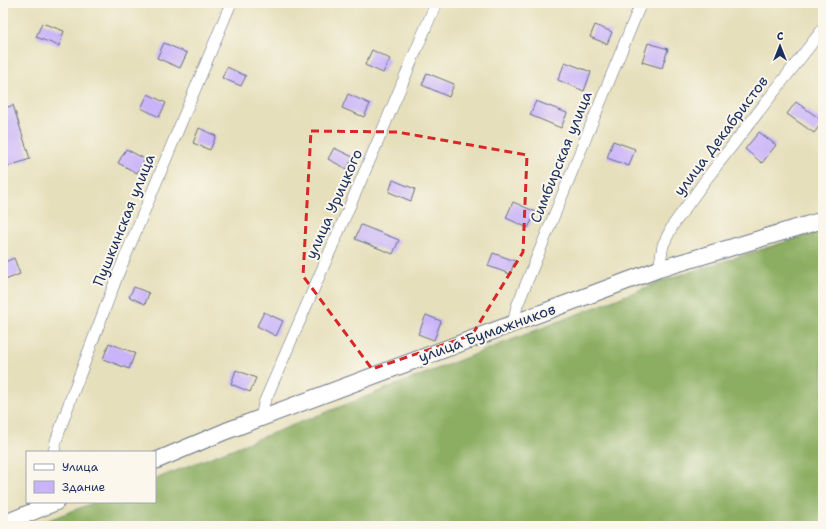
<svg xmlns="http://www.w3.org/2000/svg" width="826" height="529" viewBox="0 0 826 529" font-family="'Shantell Sans',sans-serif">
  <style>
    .forest { fill: #8cae62; stroke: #546e60 }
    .building { fill: #c9b3f9 }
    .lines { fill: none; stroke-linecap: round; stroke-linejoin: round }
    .street-casing { stroke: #626d7f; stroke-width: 12 }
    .secondary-casing { stroke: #626d7f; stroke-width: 18 }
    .street { stroke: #fff; stroke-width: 11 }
    .secondary { stroke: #fff; stroke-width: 16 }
    .marked { fill: none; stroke: #d62828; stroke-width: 3; stroke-dasharray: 8 5; stroke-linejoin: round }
    .labels { text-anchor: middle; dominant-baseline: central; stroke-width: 4; stroke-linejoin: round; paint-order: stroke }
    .street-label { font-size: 15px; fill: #1b2f5e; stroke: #fbf7ec }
  </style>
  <rect width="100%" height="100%" fill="#fbf7ec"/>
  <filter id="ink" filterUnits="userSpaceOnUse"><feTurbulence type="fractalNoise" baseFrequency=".025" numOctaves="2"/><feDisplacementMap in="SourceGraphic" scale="8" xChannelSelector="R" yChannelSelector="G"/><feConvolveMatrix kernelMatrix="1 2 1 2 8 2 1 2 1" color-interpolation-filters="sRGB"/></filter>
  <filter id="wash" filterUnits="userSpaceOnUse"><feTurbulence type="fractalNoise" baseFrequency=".012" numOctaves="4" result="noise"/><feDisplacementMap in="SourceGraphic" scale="16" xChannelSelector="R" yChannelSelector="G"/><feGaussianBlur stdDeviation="0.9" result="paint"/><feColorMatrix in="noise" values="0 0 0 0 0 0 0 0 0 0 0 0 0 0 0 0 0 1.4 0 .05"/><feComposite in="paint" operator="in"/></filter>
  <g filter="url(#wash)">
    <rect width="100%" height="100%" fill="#e6dfbb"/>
    <!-- forest -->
    <polygon class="forest" points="823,230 823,526 33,526 95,502 155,502 155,479 665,280"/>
    <g id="blocks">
      <!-- building -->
      <g class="building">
        <polygon points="42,23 64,31 59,46 36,37"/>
        <polygon points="595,25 612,32 607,44 590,37"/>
        <polygon points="164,43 187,53 180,68 157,58"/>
        <polygon points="648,43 668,49 662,68 642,62"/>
        <polygon points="372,50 390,59 383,73 365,65"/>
        <polygon points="565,62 591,72 584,91 558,80"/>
        <polygon points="227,67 246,76 241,86 222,78"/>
        <polygon points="427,73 454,84 449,97 422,85"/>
        <polygon points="148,94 166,103 159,117 141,108"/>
        <polygon points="348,94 370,104 364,117 342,108"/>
        <polygon points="536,101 567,113 561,128 530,115"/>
        <polygon points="796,102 823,121 814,133 787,114"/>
        <polygon points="13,105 30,159 3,168 3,109"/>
        <polygon points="199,128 216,136 210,150 193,143"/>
        <polygon points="759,132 776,145 762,163 745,149"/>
        <polygon points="613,141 635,149 629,166 607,158"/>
        <polygon points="334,148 353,157 347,169 328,159"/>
        <polygon points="126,149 145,159 137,173 118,163"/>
        <polygon points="393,180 415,189 411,201 389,192"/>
        <polygon points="513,202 536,212 528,228 506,218"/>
        <polygon points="361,225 399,240 393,254 355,239"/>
        <polygon points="493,253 515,261 510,274 488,266"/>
        <polygon points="14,258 20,274 3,281 3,263"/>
        <polygon points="134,287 149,293 145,304 129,297"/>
        <polygon points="264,312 283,321 276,336 257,326"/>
        <polygon points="426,315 441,321 434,340 418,334"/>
        <polygon points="109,343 135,353 129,369 103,359"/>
        <polygon points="236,370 256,378 250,392 231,384"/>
      </g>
    </g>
  </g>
  <g filter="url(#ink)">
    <use href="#blocks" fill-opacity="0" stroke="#626d7f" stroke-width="1"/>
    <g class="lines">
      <defs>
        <g id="street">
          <polyline points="659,269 663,245 673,225 707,178 823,29"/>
          <polyline points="513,324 517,306 641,3"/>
          <polyline points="261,418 264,403 378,141 436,3"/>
          <polyline points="54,452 56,441 71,398 118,274 231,3"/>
        </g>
        <g id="secondary">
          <polyline points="155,461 226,431 659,269 823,220"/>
          <polyline points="3,524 56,502"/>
        </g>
      </defs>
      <!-- street casing -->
      <use href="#street" class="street-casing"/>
      <!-- secondary casing -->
      <use href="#secondary" class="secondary-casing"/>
      <!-- street -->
      <use href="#street" class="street"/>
      <!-- secondary -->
      <use href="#secondary" class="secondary"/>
    </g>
  </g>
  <!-- marked area -->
  <path class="marked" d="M311,131L397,132L527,155L523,252L472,335L372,369L303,276Z"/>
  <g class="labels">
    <!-- street labels -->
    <g class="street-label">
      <text transform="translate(721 136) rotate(-53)">улица Декабристов</text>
      <text transform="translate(561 157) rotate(-68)">Симбирская улица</text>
      <text transform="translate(334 204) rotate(-66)">улица Урицкого</text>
      <text transform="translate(124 220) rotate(-68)">Пушкинская улица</text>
      <text transform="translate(487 333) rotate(-20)">улица Бумажников</text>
    </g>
  </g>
  <!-- margin -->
  <rect width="826" height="529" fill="none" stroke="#fbf7ec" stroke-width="16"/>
  <!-- legend -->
  <rect x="26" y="451" width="130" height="52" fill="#fbf7ec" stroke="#a1a7b3"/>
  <rect x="34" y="464" width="20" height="6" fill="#ffffff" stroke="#a1a7b3"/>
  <text x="62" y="471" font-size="12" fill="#1b2f5e">Улица</text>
  <rect x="34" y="481" width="20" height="12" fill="#c9b3f9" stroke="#a1a7b3"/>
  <text x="62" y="491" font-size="12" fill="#1b2f5e">Здание</text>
  <!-- north arrow -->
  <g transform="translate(780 46)" stroke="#fbf7ec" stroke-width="3" paint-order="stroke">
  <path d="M0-3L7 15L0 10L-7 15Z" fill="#1b2f5e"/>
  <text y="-6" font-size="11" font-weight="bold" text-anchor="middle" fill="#1b2f5e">С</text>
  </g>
</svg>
